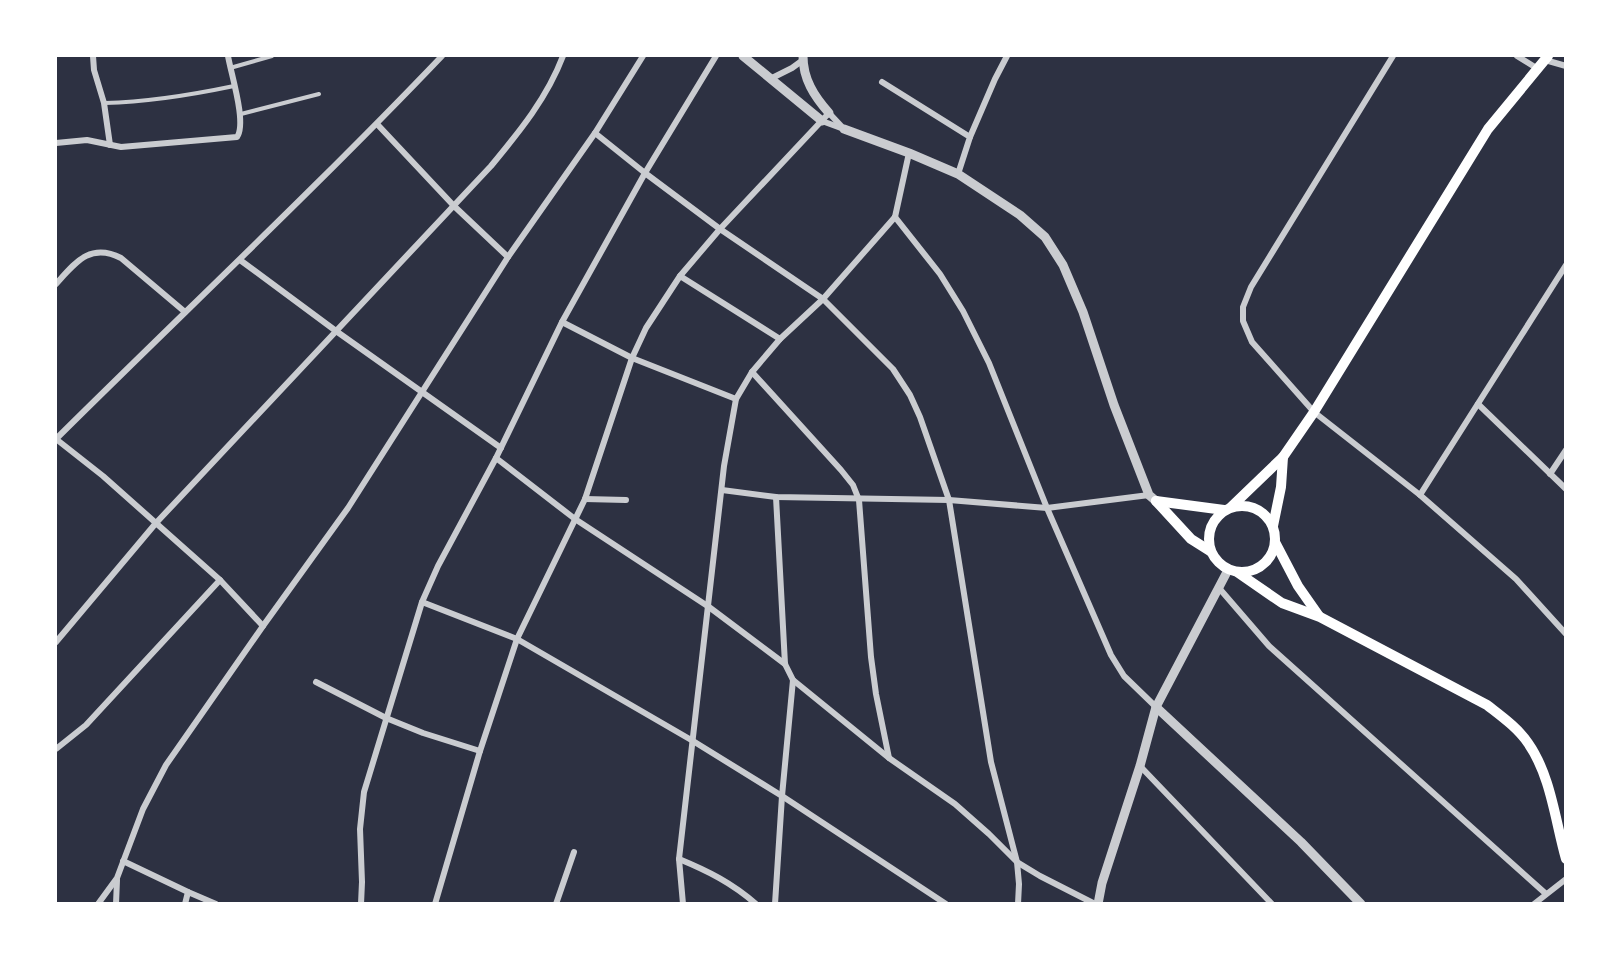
<svg xmlns="http://www.w3.org/2000/svg" width="1621" height="959" viewBox="0 0 1621 959" font-family="'IBM Plex Serif',serif">
  <style>
    .lines { fill: none; stroke-linecap: round; stroke-linejoin: round }
    .service { stroke: #caccd0; stroke-width: 4 }
    .minor { stroke: #caccd0; stroke-width: 6 }
    .tertiary { stroke: #caccd0; stroke-width: 9 }
    .secondary { stroke: #fff; stroke-width: 10 }
  </style>
  <rect width="100%" height="100%" fill="#2d3142"/>
  <g class="lines">
    <!-- service -->
    <g class="service">
      <polyline points="230,68 272,56"/>
      <path d="M105,103C149,102 191,95 234,86"/>
      <polyline points="241,114 319,94"/>
    </g>
    <!-- minor -->
    <g class="minor">
      <polyline points="93,56 94,70 104,103 110,145"/>
      <polyline points="1393,56 1251,287 1243,307 1243,321 1252,342 1314,412 1420,495 1516,579 1566,634"/>
      <polyline points="1517,56 1538,69"/>
      <polyline points="1545,60 1566,66"/>
      <polyline points="770,79 792,68 803,60"/>
      <polyline points="882,82 970,137 958,174"/>
      <polyline points="822,121 841,128"/>
      <polyline points="377,124 454,206 508,257"/>
      <polyline points="595,133 645,173 720,229 823,299 893,369 910,395 920,417 949,500 991,762 1017,862 1019,884 1018,904"/>
      <polyline points="970,137 995,79 1007,56"/>
      <path d="M56,143L87,140L121,147L237,137C247,123 231,74 228,56"/>
      <polyline points="895,217 940,274 963,311 989,363 1047,508 1111,655 1124,676 1156,707"/>
      <polyline points="895,217 909,153"/>
      <polyline points="240,260 336,331 501,448"/>
      <polyline points="680,276 780,339"/>
      <path d="M56,284C75,263 90,242 121,258L185,312"/>
      <polyline points="562,322 632,358 736,399"/>
      <polyline points="752,372 841,470 853,485 859,500 871,657 876,694 889,758"/>
      <polyline points="1478,404 1566,489"/>
      <path d="M56,439C185,311 317,187 442,56"/>
      <polyline points="56,439 103,476 220,580 263,626"/>
      <polyline points="496,458 575,519 709,607 785,664"/>
      <polyline points="1550,474 1566,450"/>
      <polyline points="722,490 776,497 949,500 1047,508 1149,495"/>
      <polyline points="1420,495 1566,265"/>
      <polyline points="585,499 626,500"/>
      <polyline points="1219,588 1269,646 1545,893"/>
      <polyline points="422,602 517,639 693,741 782,796 946,904"/>
      <path d="M56,642L156,523L491,166C520,131 547,98 563,56"/>
      <polyline points="793,680 889,758 955,804 989,834 1017,862 1040,876 1095,904"/>
      <polyline points="316,682 386,718 423,733 480,751"/>
      <polyline points="56,749 86,725 220,580"/>
      <polyline points="1140,766 1272,904"/>
      <path d="M679,859C708,871 732,883 756,904"/>
      <polyline points="123,861 188,892 185,904"/>
      <polyline points="188,892 216,904"/>
      <polyline points="98,904 117,878 143,809 166,765 263,626 348,508 508,257 595,133 643,56"/>
      <polyline points="116,904 117,880"/>
      <polyline points="361,904 362,882 360,829 364,792 422,602 438,566 496,458 562,322 645,173 716,56"/>
      <polyline points="435,904 480,751 517,639 585,499 632,358 646,328 680,276 720,229 829,113 844,129"/>
      <polyline points="556,904 574,852"/>
      <polyline points="683,904 679,859 724,466 736,399 752,372 780,339 823,299 895,217"/>
      <polyline points="775,904 782,796 793,680 785,664 776,497"/>
      <polyline points="1534,904 1566,879"/>
    </g>
    <!-- tertiary -->
    <g class="tertiary">
      <polyline points="743,56 822,121"/>
      <path d="M803,56C803,79 814,96 829,113"/>
      <polyline points="844,129 909,153 958,174 1020,215 1045,237 1063,265 1083,312 1114,405 1149,495 1156,501"/>
      <polyline points="1156,707 1301,842 1361,904"/>
      <polyline points="1098,904 1102,883 1140,766 1156,707 1228,570"/>
    </g>
    <!-- secondary -->
    <g class="secondary">
      <polyline points="1156,501 1191,539 1210,551"/>
      <polyline points="1156,501 1224,510"/>
      <circle cx="1242" cy="539" r="33"/>
      <polyline points="1231,507 1283,457 1314,412 1488,129 1548,56"/>
      <polyline points="1273,526 1281,487 1283,457"/>
      <polyline points="1275,542 1298,586 1319,616"/>
      <path d="M1237,572L1282,603L1320,617L1487,705C1501,716 1518,728 1528,743C1551,776 1555,820 1566,859"/>
    </g>
  </g>
  <!-- border -->
  <rect width="1621" height="959" fill="none" stroke="#ffffff" stroke-width="114"/>
</svg>
